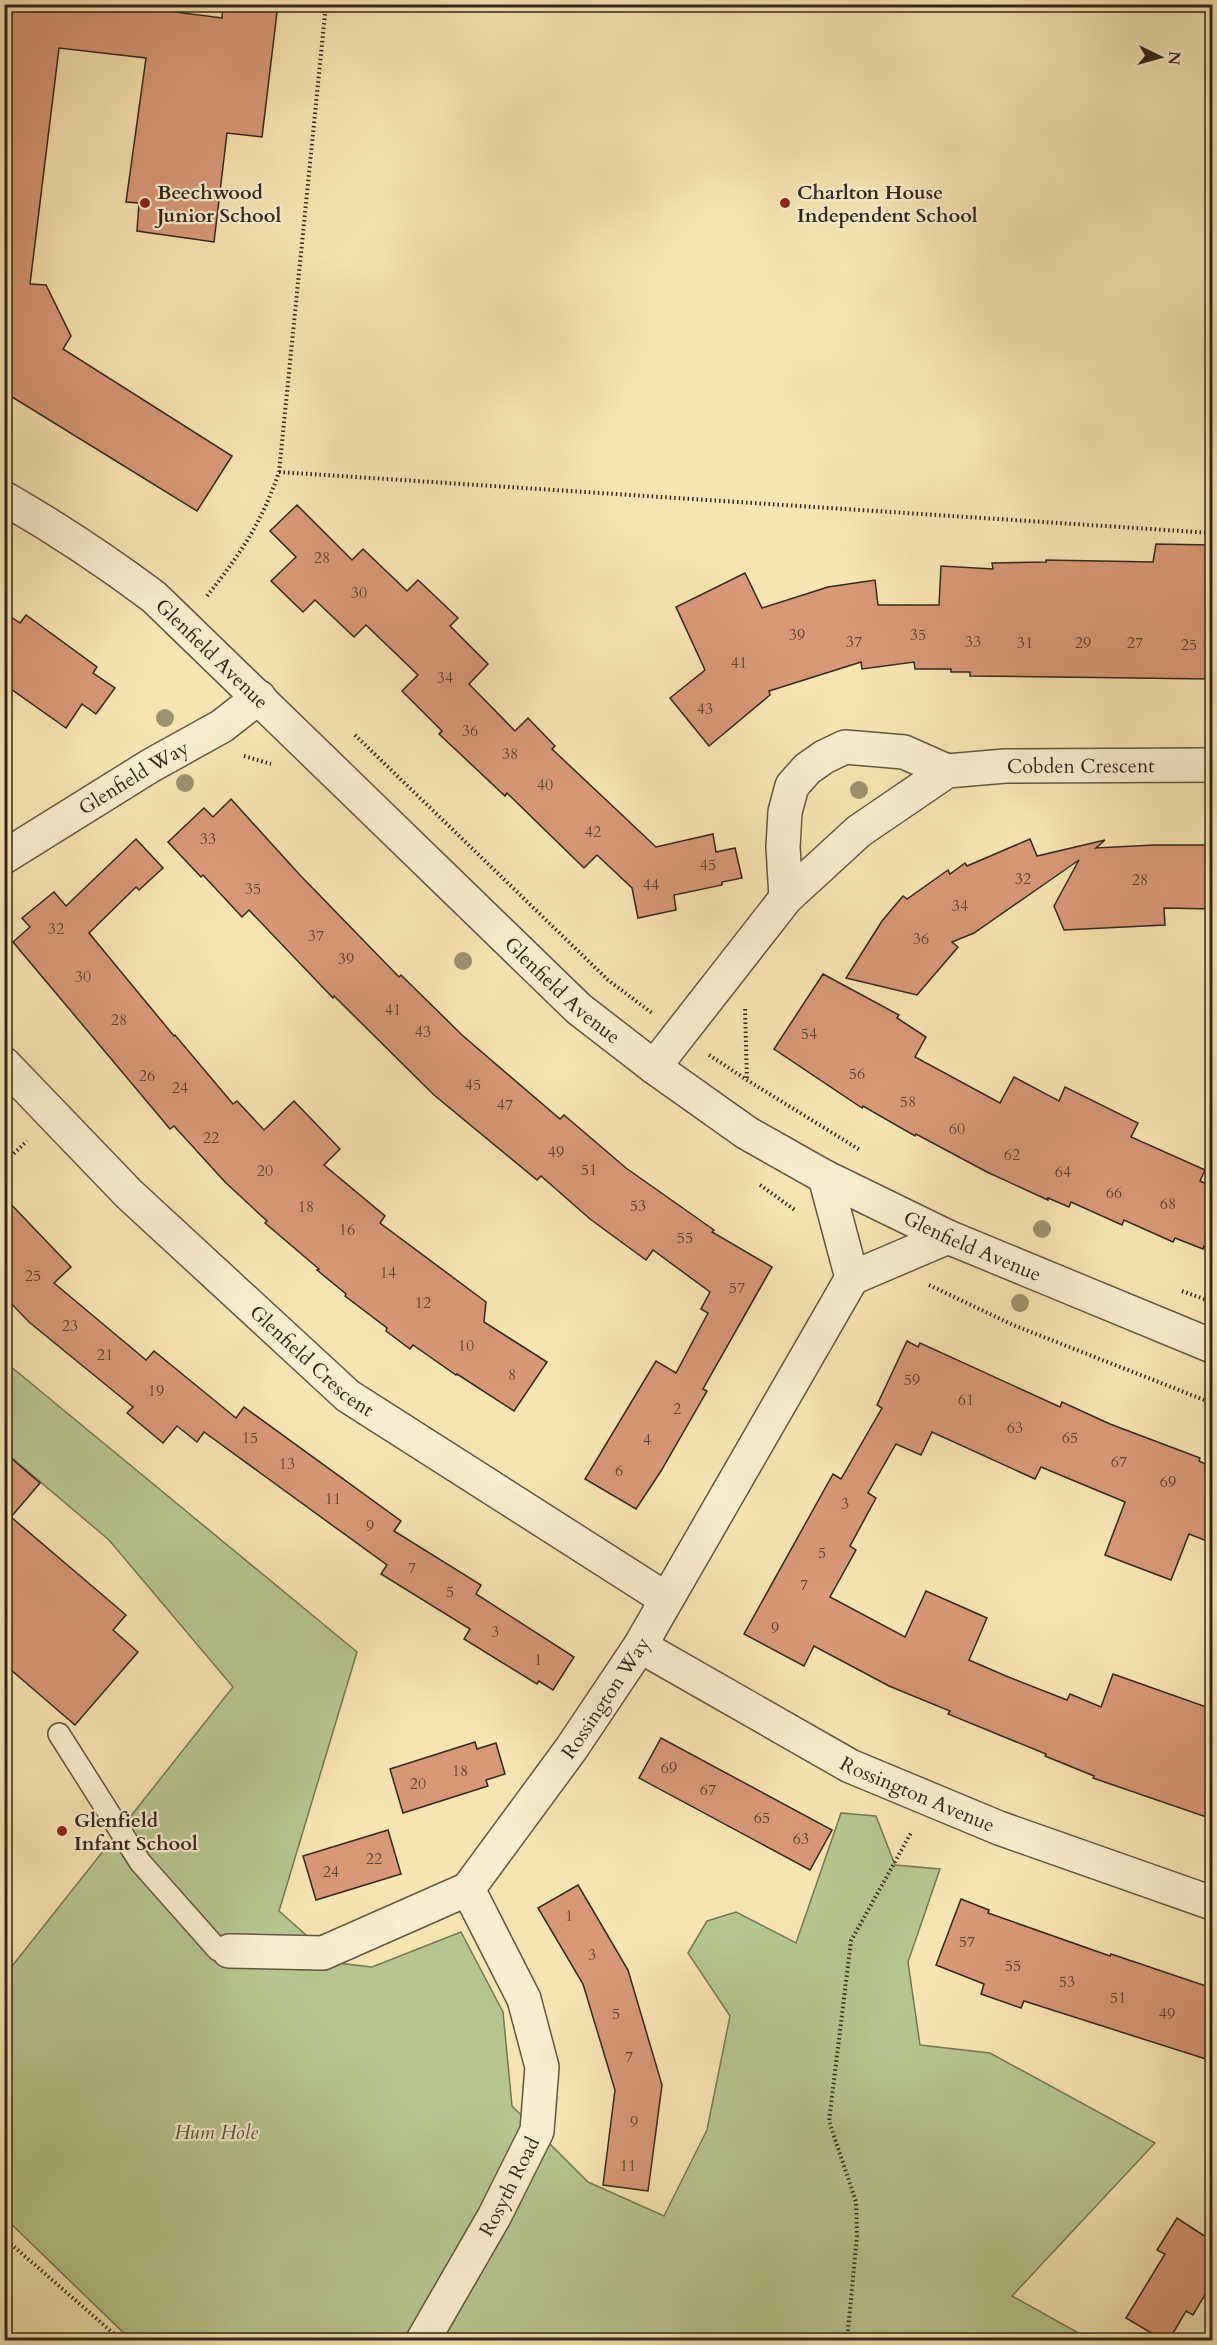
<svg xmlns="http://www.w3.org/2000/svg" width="1217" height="2345" viewBox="0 0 1217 2345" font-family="Cardo,serif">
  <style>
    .green { fill: #b7c690; stroke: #747656; stroke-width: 1.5 }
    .building { fill: #d89878; stroke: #32271c; stroke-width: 1.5 }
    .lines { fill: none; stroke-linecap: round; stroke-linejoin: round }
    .service-casing { stroke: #635642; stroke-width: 24 }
    .minor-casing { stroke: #635642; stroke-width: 36 }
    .path { stroke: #32271c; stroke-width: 4; stroke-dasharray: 1.5 3; stroke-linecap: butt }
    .service { stroke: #f9eecd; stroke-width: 21 }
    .minor { stroke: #f9eecd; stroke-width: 33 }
    .tree { fill: #9c926f }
    .poi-dot { fill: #8f2418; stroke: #f9eecd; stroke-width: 2 }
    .labels { text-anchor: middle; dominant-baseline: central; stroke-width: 4.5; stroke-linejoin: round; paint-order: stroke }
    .number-label { font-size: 16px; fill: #5c4333 }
    .poi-label { font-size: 20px; font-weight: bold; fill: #32271c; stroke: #f9eecd; text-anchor: start }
    .street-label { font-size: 20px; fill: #32271c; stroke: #f9eecd }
    .park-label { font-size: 20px; font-style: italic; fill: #534f39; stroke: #f9eecd }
  </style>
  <rect width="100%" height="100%" fill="#f6e5b2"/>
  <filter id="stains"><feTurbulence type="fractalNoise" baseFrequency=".00333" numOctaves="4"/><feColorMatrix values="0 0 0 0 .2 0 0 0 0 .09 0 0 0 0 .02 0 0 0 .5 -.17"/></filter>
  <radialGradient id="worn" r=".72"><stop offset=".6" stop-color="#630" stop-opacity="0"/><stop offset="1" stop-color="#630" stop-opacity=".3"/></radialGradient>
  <!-- green -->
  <polygon class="green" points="4,1361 357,1652 279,1911 338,1963 372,1967 461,1932 503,2012 512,2106 588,2182 664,2216 707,2130 730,2016 688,1953 707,1921 736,1912 796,1943 841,1813 876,1816 895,1865 940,1869 908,1962 920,2045 990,2053 1155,2143 1012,2296 1091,2340 131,2340 5,2218 5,1975 233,1687 109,1540 5,1452"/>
  <!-- building -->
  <g class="building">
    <polygon points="4,4 111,4 222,18 223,4 278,4 262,137 227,133 214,242 137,231 139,203 126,202 146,58 59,48 30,284 46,285 71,336 63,349 232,456 197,511 4,392"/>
    <polygon points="297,505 352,560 363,549 407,591 418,580 458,618 450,626 488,664 469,684 515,731 528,718 555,746 552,749 656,847 713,834 716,852 735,848 742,878 722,882 722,885 674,895 676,910 638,918 632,888 597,855 584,868 507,793 505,796 439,734 442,731 402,691 418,675 366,625 354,637 315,600 303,612 271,581 296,557 270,531"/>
    <polygon points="1156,544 1212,545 1210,679 970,676 970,672 951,672 951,669 915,669 914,662 862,669 861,662 769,691 770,695 709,746 670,698 705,670 676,607 745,573 762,608 828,587 875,580 878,605 939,605 941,566 993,569 992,563 1046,562 1046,560 1153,562"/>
    <polygon points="4,612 20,623 26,615 97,667 93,673 115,688 96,714 82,704 66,728 4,684"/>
    <polygon points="231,799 299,874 399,977 401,975 462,1035 560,1119 564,1115 626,1168 714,1230 712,1232 772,1267 703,1389 707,1391 661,1471 636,1509 585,1479 656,1361 676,1373 708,1313 701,1309 710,1292 653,1250 646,1260 590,1219 541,1176 537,1180 434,1095 334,996 333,998 249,910 242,917 203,875 201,877 168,842 204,808 213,817"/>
    <polygon points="136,839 163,868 139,890 136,887 89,933 174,1036 175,1035 233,1104 237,1101 264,1130 294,1101 340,1149 324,1165 385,1216 380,1223 486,1302 484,1322 547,1362 514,1411 457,1374 456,1375 413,1345 410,1349 386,1331 387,1328 345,1296 346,1294 317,1270 319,1269 265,1223 267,1221 225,1182 174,1126 170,1129 13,942 30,927 22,918 54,892 66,906"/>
    <polygon points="1030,839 1037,856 1105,840 1096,848 1154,845 1212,845 1212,909 1164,908 1165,925 1064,930 1054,906 1079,860 974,933 952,942 958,947 917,995 846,978 882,921 903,896 907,899 948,870 950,874 965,863 967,866"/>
    <polygon points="823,974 899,1015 897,1018 926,1037 915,1057 1000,1103 1014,1077 1059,1101 1065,1087 1138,1123 1131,1137 1205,1170 1200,1181 1212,1186 1212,1249 1204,1246 1203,1249 1175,1238 1173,1242 1124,1220 1122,1225 1071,1202 1069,1207 1048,1198 1048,1200 987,1172 916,1134 915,1136 863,1106 862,1108 774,1049"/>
    <polygon points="4,1197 71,1267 54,1283 146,1360 154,1351 236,1418 244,1407 401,1521 394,1531 481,1585 476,1594 574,1657 553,1690 539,1681 537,1684 464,1639 470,1629 381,1574 387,1565 204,1432 197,1442 177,1426 163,1443 127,1413 133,1407 29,1322 4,1296"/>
    <polygon points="907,1341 918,1347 920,1343 1060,1407 1062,1402 1110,1424 1200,1458 1199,1461 1212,1467 1212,1543 1189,1534 1171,1580 1105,1555 1125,1502 1041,1467 1035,1479 932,1432 921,1455 896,1444 868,1493 876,1498 850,1546 856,1550 830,1597 905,1637 926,1591 987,1618 969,1660 1006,1676 1067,1700 1070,1694 1101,1707 1113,1674 1212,1709 1212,1819 1093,1778 1094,1776 1045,1756 1046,1754 948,1714 950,1711 889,1686 814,1646 804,1666 744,1634 833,1474 841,1479 882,1408 877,1405"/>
    <polygon points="4,1452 40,1483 11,1517 126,1615 113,1630 138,1652 75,1725 4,1664"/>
    <polygon points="661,1738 832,1830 810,1870 639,1778"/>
    <polygon points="475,1742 477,1749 496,1743 505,1774 486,1780 488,1786 403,1813 390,1769"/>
    <polygon points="388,1830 401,1874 316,1900 303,1856"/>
    <polygon points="578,1885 628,1970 662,2085 648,2191 603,2185 615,2090 583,1984 538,1908"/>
    <polygon points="961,1899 989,1910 988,1913 1110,1956 1111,1954 1212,1988 1212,2061 1024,2001 1021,2008 981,1994 984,1984 936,1965"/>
    <polygon points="1177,2218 1212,2241 1212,2283 1193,2315 1186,2311 1169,2340 1163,2340 1126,2318 1165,2254 1157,2250"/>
  </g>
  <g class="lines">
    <defs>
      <polyline id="service" points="59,1734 140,1862 218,1950 229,1951"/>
      <g id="minor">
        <path id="s1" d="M4,498C56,528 106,561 154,597L579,1009L654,1067L747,1133L825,1177L948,1237L1212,1346"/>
        <path id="s2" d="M4,857L150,766L222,726L259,697"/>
        <polyline points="786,898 783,847 785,812 792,786 807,769 824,757 845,747 904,752 947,771"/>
        <path id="s3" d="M4,1064L129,1194L348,1396L666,1599"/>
        <path id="s4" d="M654,1067L786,898L859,831L947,771L1005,766L1212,765"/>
        <polyline points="852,1278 948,1237"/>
        <path id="s5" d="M640,1646L850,1766L999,1828L1212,1903"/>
        <path id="s6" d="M229,1951L323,1953L468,1889L571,1749L640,1646L852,1278L825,1177"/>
        <path id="s7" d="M423,2340L494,2217L537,2131L542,2067L524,1999L468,1889"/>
      </g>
    </defs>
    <!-- service casing -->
    <use href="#service" class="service-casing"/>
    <!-- minor casing -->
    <use href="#minor" class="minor-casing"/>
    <!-- path -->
    <g class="path">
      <polyline points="279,472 1212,533"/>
      <path d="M207,596C241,553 261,524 279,472L326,4"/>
      <polyline points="355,735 608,980 652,1013"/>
      <polyline points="244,756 271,764"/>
      <polyline points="745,1009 747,1080"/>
      <polyline points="709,1055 747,1080 860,1150"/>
      <polyline points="4,1163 27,1141"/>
      <polyline points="760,1185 795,1210"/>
      <polyline points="929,1285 1013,1325 1212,1403"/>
      <polyline points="1182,1291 1212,1302"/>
      <polyline points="4,2238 121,2340"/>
      <polyline points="847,2340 857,2236 856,2202 829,2121 851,1941 912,1831"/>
    </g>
    <!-- service -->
    <use href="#service" class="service"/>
    <!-- minor -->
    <use href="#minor" class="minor"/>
  </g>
  <!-- trees -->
  <g class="tree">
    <circle cx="165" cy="718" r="9"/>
    <circle cx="185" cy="783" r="9"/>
    <circle cx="859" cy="790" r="9"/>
    <circle cx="463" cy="961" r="9"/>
    <circle cx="1042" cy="1229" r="9"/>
    <circle cx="1020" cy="1303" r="9"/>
  </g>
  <!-- markers -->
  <g class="poi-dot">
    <circle cx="145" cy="203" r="6"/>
    <circle cx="785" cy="203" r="6"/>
    <circle cx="62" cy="1831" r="6"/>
  </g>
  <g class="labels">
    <!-- number labels -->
    <g class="number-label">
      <text x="322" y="558">28</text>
      <text x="359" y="593">30</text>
      <text x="797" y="635">39</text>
      <text x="918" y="635">35</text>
      <text x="854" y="642">37</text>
      <text x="973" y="642">33</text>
      <text x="1025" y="643">31</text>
      <text x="1083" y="643">29</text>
      <text x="1135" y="643">27</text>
      <text x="1189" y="645">25</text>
      <text x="739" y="663">41</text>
      <text x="445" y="678">34</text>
      <text x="705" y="709">43</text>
      <text x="470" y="731">36</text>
      <text x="510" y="754">38</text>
      <text x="545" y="785">40</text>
      <text x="593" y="832">42</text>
      <text x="208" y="839">33</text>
      <text x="708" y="865">45</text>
      <text x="1023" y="879">32</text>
      <text x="1140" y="880">28</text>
      <text x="651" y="885">44</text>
      <text x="253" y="889">35</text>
      <text x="960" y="906">34</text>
      <text x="56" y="929">32</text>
      <text x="316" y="936">37</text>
      <text x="921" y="939">36</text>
      <text x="346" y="959">39</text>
      <text x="83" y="977">30</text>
      <text x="393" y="1010">41</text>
      <text x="119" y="1020">28</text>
      <text x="423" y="1032">43</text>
      <text x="809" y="1034">54</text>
      <text x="857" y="1074">56</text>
      <text x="147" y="1076">26</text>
      <text x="473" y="1085">45</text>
      <text x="180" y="1088">24</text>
      <text x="908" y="1102">58</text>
      <text x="505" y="1105">47</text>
      <text x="957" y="1129">60</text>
      <text x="211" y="1138">22</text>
      <text x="556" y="1152">49</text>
      <text x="1012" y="1155">62</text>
      <text x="589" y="1170">51</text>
      <text x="265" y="1171">20</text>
      <text x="1063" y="1172">64</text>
      <text x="1114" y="1193">66</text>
      <text x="1168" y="1204">68</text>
      <text x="638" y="1206">53</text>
      <text x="306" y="1207">18</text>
      <text x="347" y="1230">16</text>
      <text x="685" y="1238">55</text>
      <text x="388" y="1273">14</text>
      <text x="33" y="1276">25</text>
      <text x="737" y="1288">57</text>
      <text x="423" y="1303">12</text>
      <text x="70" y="1326">23</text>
      <text x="466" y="1346">10</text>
      <text x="105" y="1355">21</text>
      <text x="512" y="1375">8</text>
      <text x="912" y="1380">59</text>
      <text x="156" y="1391">19</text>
      <text x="966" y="1400">61</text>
      <text x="677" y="1409">2</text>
      <text x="1015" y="1428">63</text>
      <text x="250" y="1438">15</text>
      <text x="1070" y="1438">65</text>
      <text x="647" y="1440">4</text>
      <text x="1119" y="1462">67</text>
      <text x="287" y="1464">13</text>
      <text x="619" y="1471">6</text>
      <text x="1168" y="1482">69</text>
      <text x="333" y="1499">11</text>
      <text x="845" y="1504">3</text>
      <text x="370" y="1526">9</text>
      <text x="822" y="1553">5</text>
      <text x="412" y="1568">7</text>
      <text x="804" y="1585">7</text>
      <text x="450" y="1592">5</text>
      <text x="775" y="1628">9</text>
      <text x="495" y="1632">3</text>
      <text x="538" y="1660">1</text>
      <text x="669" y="1768">69</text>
      <text x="460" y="1771">18</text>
      <text x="418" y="1784">20</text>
      <text x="708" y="1790">67</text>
      <text x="762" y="1818">65</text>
      <text x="801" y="1839">63</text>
      <text x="374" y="1859">22</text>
      <text x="331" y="1872">24</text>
      <text x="569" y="1916">1</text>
      <text x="967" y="1942">57</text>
      <text x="592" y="1955">3</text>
      <text x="1013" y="1966">55</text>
      <text x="1067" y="1982">53</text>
      <text x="1118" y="1998">51</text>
      <text x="616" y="2014">5</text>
      <text x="1167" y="2014">49</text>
      <text x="629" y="2057">7</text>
      <text x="634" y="2122">9</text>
      <text x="628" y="2166">11</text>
    </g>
    <!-- poi labels -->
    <g class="poi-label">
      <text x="157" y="192">Beechwood<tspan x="157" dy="23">Junior School</tspan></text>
      <text x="797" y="192">Charlton House<tspan x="797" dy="23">Independent School</tspan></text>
      <text x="74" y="1820">Glenfield<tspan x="74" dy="23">Infant School</tspan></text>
    </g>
    <!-- street labels -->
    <g class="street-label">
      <text stroke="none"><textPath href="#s1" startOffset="261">Glenfield Avenue</textPath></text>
      <text stroke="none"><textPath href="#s4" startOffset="554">Cobden Crescent</textPath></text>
      <text stroke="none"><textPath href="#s2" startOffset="152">Glenfield Way</textPath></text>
      <text stroke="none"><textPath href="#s1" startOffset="747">Glenfield Avenue</textPath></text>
      <text stroke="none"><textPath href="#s1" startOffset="1233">Glenfield Avenue</textPath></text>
      <text stroke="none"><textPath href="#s3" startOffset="428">Glenfield Crescent</textPath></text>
      <text stroke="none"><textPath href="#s6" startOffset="488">Rossington Way</textPath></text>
      <text stroke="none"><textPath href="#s5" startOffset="315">Rossington Avenue</textPath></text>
      <text stroke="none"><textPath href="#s7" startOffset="176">Rosyth Road</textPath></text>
    </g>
    <!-- park labels -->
    <g class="park-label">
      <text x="216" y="2132">Hum Hole</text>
    </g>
  </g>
  <!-- margin -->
  <rect width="1217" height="2345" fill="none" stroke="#f6e5b2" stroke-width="24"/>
  <rect x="6" y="6" width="1205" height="2333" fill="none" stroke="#32271c" stroke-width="3"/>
  <rect x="12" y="12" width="1193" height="2321" fill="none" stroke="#32271c" stroke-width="1.5"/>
  <!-- north arrow -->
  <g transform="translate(1160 57) rotate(95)" stroke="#f9eecd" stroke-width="4.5" paint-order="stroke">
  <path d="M0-4.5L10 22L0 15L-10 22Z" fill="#32271c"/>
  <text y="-9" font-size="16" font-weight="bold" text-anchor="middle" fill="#32271c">N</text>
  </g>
  <rect width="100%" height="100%" filter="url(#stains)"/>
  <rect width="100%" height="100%" fill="url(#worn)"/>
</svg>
